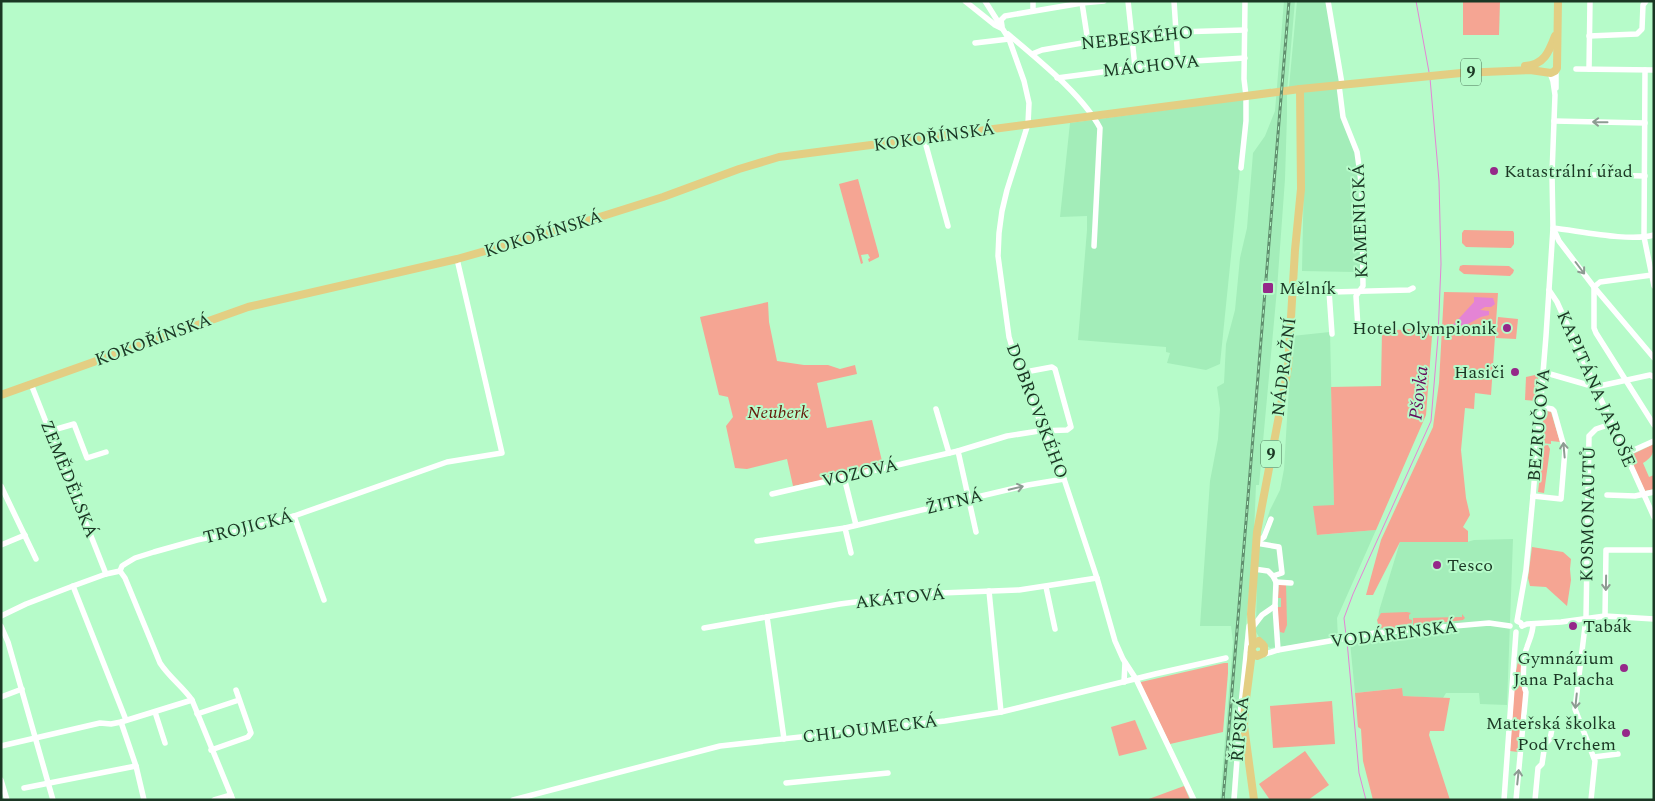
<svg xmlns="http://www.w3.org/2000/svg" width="1655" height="801" viewBox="0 0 1655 801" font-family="Spectral,serif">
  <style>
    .built { fill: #a3edb9 }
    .green { fill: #f5a593 }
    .water { fill: #e484d5 }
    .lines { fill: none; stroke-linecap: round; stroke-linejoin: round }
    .stream { stroke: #e484d5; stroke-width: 1 }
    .minor { stroke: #fff; stroke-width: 5.5 }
    .major { stroke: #e3ce83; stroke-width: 8 }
    .rail-casing { stroke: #608f6e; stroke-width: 3 }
    .rail { stroke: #b6fbc9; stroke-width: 1; stroke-dasharray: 4; stroke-linecap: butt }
    .oneway { stroke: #8d9b92 }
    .poi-dot { fill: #952889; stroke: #b6fbc9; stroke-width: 2 }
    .labels { text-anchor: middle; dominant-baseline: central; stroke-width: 4; stroke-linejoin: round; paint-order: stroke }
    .shield { fill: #b6fbc9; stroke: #4a7256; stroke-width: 1 }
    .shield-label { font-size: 16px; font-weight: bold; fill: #1b3724 }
    .street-label { font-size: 18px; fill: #1b3724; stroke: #b6fbc9 }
    .poi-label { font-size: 18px; fill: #1b3724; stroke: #b6fbc9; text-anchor: start }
    .park-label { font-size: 18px; font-style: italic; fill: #64190a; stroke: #b6fbc9 }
    .water-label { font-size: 19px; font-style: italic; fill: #650d5c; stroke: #b6fbc9 }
  </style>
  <rect width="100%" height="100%" fill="#b6fbc9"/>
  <!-- built -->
  <g class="built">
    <polygon points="1284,1 1295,1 1287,92 1287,115 1285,179 1277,289 1259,485 1256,485 1254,533 1231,800 1220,800 1233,642 1231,626 1200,626 1210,481 1218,439 1220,409 1217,387 1224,383 1226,344 1235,310 1240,258 1247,228 1253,153 1265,136 1275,111"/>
    <polygon points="1297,1 1327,1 1340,79 1342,117 1356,151 1360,226 1360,270 1354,272 1302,271 1304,175 1303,86 1289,87"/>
    <polygon points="1247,99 1220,364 1206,370 1167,363 1170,353 1166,352 1166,347 1078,340 1087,230 1087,216 1060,217 1070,123"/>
    <polygon points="1330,332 1334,505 1318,535 1376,530 1337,618 1338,639 1270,648 1262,642 1256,632 1257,571 1259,544 1270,510 1280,490 1284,469 1292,336"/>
    <polygon points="1513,539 1507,705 1480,704 1479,693 1446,693 1443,698 1403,696 1401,688 1355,693 1350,642 1376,637 1379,611 1400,542 1467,542 1474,540"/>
  </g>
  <!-- green -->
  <g class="green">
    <polygon points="1463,1 1500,1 1499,35 1463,35"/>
    <polygon points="858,179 879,255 879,257 869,262 868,259 870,258 868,254 861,255 863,263 861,264 839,184"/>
    <polygon points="1464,230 1513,231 1514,233 1514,244 1511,248 1466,247 1462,243 1462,233"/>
    <polygon points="1463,265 1509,266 1514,270 1513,273 1510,276 1464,274 1459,270 1460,266"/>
    <polygon points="1444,292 1498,293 1491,395 1475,393 1474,409 1465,408 1461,450 1466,498 1470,515 1463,527 1468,531 1468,542 1400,542 1373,595 1366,595 1381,540 1433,427 1439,383"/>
    <polygon points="768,302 769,322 777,361 804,365 828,365 840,369 855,365 857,374 817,383 827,428 872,420 883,465 843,476 793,486 787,459 747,469 735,468 726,426 733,417 728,397 719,395 700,317"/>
    <polygon points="1498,317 1518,319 1516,339 1496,338"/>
    <polygon points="1425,328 1432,336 1426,415 1376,530 1317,535 1313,506 1334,505 1331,387 1381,386 1382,331"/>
    <polygon points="1535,375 1538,376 1538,378 1537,400 1536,401 1525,400 1526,377"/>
    <polygon points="1544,410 1551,412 1560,442 1551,441 1551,444 1541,443"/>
    <path d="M1654,444C1654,454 1651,458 1643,463L1649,477L1654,475V489L1645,491L1629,456Z"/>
    <polygon points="1548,445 1550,449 1544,493 1538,492 1541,467 1539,466 1541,446"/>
    <polygon points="1532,547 1563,552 1571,559 1570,569 1571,580 1567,606 1546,587 1530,586 1528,578"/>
    <polygon points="1279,583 1286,584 1287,625 1284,633 1280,632 1278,625 1278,607 1281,607 1281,598 1278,598"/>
    <polygon points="1407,612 1411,613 1409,615 1409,619 1412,620 1411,627 1384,629 1379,627 1377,620 1381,613"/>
    <polygon points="1462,614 1465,618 1463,620 1413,626 1413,618 1462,617"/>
    <path d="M1519,657L1522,658C1521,670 1519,680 1524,692L1518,752L1510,751L1515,676Z"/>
    <polygon points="1224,663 1228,663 1228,673 1223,732 1170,744 1141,684 1141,682"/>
    <polygon points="1402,688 1403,696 1450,698 1444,731 1430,731 1429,735 1450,800 1373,800 1363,761 1361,729 1358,727 1355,693"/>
    <polygon points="1332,701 1335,744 1273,748 1270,706"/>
    <polygon points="1135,720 1147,749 1119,756 1111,727"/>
    <polygon points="1305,751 1329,785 1308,800 1270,800 1259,784"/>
    <polygon points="1184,786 1190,800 1146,800"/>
  </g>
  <!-- water -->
  <polygon class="water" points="1474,297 1493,298 1495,304 1491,307 1485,307 1480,310 1489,311 1489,315 1481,317 1466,325 1453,327 1455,328 1454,330 1447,330 1446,329 1453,325 1474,302"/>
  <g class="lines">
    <!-- stream -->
    <g class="stream">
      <polyline points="1416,1 1429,72"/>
      <polyline points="1346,635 1344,618 1353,594 1431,421 1438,337 1441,264 1439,181 1430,78"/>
      <polyline points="1347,641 1359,773 1366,800"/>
    </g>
    <!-- minor -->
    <g class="minor">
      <polyline points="965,1 995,25 1001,28"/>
      <polyline points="985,1 1009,39 1024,81 1029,103 1028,124 1007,190 1002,211 999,233 998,256 1009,337 1020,373 1064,479 1097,578 1115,641 1123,659 1136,679 1194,800"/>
      <polyline points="1033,1 1033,10"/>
      <polyline points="1128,1 1135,67"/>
      <polyline points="1174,1 1178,62"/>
      <polyline points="1328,1 1342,84"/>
      <polyline points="1082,3 1088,42"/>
      <polyline points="1002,26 1001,20 1005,16 1082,3 1104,1"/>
      <path d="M1008,34C1038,60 1082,94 1100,128L1094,246"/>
      <polyline points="1589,36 1637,34 1642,29 1643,5 1646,1"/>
      <polyline points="975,43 1009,39"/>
      <polyline points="1032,54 1042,50 1088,42 1176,32 1245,30"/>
      <polyline points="1576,69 1654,70"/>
      <polyline points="1589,69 1590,1"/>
      <polyline points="1556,70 1556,88"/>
      <polyline points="1645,70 1644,237 1654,286"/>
      <polyline points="1057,78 1178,62 1245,58"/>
      <polyline points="1339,85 1343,117 1357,152 1362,188 1363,286 1356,296 1358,328"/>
      <polyline points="1554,121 1645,123"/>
      <polyline points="924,138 948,226"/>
      <polyline points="1241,168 1246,121 1246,96 1244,79 1245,1"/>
      <polyline points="1552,174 1645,176"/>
      <path d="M1553,228C1580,231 1629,242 1654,235"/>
      <polyline points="1554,230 1559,241 1594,287 1654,358"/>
      <polyline points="1652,275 1600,282 1594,287 1594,328 1596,333 1654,425"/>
      <polyline points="1549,290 1557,302 1654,517"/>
      <polyline points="1329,291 1332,334"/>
      <polyline points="1293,293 1409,290 1413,288"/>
      <polyline points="1543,372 1595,387 1650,375 1654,377"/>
      <polyline points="31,384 106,574"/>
      <polyline points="936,409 949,453"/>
      <polyline points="50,431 74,424 87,458 106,452"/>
      <polyline points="958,451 976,532"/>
      <polyline points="1625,454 1654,441"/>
      <polyline points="844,477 856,525"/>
      <polyline points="1,486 36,559"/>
      <polyline points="772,494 958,451 1007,436 1039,431 1067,430 1071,427 1055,369 1052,367 1020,373"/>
      <polyline points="1607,495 1635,496 1654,492"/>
      <polyline points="1533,496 1561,499 1565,450 1554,411 1552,409 1541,407"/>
      <polyline points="294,516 324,600"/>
      <polyline points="757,541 845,528"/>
      <polyline points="1256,543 1279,547 1282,573 1273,576"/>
      <polyline points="1256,543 1264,537 1271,519"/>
      <polyline points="1,545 25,535"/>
      <polyline points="851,553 845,528 1028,485 1064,479"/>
      <polyline points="1254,569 1268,571 1273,576 1276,582 1275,606 1278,650"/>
      <polyline points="120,571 122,566 125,564 135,558 154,552 197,540 249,529 294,516 447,462 502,453 457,259"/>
      <path d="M120,571L125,578L160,663C169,677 183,687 192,700L233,800"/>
      <polyline points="1276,582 1291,583"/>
      <polyline points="73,586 126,720"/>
      <polyline points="1046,587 1055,629"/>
      <polyline points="989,591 1001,712"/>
      <polyline points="1,616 26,604 73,586 106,574 120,571"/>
      <polyline points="1605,616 1606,550 1654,550"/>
      <polyline points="767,617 784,739"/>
      <polyline points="1,626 8,642 53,800"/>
      <polyline points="1522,626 1521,623 1517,621 1526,570 1533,496 1546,336 1553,228 1552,174 1555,95 1553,81 1550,73"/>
      <polyline points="1522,626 1527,624 1561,622 1605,616 1654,619"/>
      <polyline points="704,628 840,604 915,594 1019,590 1097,578"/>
      <polyline points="1252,628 1262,615 1275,606"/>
      <polyline points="1262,655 1278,650 1375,633 1489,623 1510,626"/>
      <polyline points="1124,682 1125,663"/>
      <polyline points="1,697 22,689"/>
      <polyline points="155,712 165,743"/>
      <polyline points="197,714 239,700"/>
      <polyline points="121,722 136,766 144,800"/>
      <polyline points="1,746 100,723 111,724 121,722 192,700"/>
      <polyline points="211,750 248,737 251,733 236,690"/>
      <polyline points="1594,757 1618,754"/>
      <polyline points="1,780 7,800"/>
      <polyline points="786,783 888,773"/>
      <polyline points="24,788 136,766"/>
      <polyline points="214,800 231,795"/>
      <polyline points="513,800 720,746 945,721 1001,712 1155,674 1226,658"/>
      <polyline points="1234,800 1241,705 1249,626"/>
      <polyline points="1504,800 1516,632"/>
      <path d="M1516,800L1526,692C1522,683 1523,656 1527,647C1530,638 1533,633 1533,624"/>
      <polyline points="1535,800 1538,768 1542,764 1545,744 1550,739 1553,724"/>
      <polyline points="1591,800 1595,761 1575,709 1586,618 1589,436 1596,429 1611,424"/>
    </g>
    <!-- major -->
    <g class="major">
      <path d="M1525,66C1544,65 1549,52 1555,36"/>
      <polyline points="1,395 248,307 457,259 552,232 663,197 739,169 779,157 1300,89 1461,73 1530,70 1551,73 1555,71 1557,68 1558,1"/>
      <polyline points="1253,645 1251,614 1257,532 1288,368 1295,250 1301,189 1300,89"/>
      <polyline points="1252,652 1257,656 1264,653 1264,646 1259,641"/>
      <polyline points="1254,800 1244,726 1245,707 1251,660 1252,647 1256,643 1262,644"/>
    </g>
    <defs>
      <polyline id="rail" points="1223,800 1289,1"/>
    </defs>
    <!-- rail casing -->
    <use href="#rail" class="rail-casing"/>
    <!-- rail -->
    <use href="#rail" class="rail"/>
  </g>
  <!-- one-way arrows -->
  <defs><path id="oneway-shaft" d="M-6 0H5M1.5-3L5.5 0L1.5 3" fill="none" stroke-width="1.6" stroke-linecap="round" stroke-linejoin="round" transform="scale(1.25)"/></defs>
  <g class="oneway">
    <use href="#oneway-shaft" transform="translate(1600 122) rotate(-179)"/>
    <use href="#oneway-shaft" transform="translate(1580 268) rotate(53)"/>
    <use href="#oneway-shaft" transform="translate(1564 450) rotate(-95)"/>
    <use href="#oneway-shaft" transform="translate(1016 488) rotate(-13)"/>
    <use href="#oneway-shaft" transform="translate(1606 583) rotate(91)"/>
    <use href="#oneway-shaft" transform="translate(1576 701) rotate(96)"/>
    <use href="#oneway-shaft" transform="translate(1518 777) rotate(-84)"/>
  </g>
  <!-- markers -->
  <g class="poi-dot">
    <circle cx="1494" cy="171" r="5"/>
    <rect x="1262" y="282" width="12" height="12" rx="2.5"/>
    <circle cx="1507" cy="328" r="5"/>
    <circle cx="1515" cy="372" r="5"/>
    <circle cx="1437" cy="565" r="5"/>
    <circle cx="1573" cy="626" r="5"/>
    <circle cx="1624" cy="668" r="5"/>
    <circle cx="1626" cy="733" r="5"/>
  </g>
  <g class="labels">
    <!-- shield labels -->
    <g class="shield">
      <rect x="1461" y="58.5" width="20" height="27" rx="4"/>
      <rect x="1261" y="440.5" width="20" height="27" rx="4"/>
    </g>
    <g class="shield-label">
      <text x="1471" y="72">9</text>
      <text x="1271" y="454">9</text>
    </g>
    <!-- street labels -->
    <g class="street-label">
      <text transform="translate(1137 38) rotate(-6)">NEBESKÉHO</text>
      <text transform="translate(1151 66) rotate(-6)">MÁCHOVA</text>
      <text transform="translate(934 137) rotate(-8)">KOKOŘÍNSKÁ</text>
      <text transform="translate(1360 221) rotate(-92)">KAMENICKÁ</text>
      <text transform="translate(543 234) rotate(-17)">KOKOŘÍNSKÁ</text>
      <text transform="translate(153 340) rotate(-20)">KOKOŘÍNSKÁ</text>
      <text transform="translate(1284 367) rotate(-83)">NÁDRAŽNÍ</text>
      <text transform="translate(1596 389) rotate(66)">KAPITÁNA JAROŠE</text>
      <text transform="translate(1037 411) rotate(69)">DOBROVSKÉHO</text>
      <text transform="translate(1539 425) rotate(-85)">BEZRUČOVA</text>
      <text transform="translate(860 473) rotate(-13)">VOZOVÁ</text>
      <text transform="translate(69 479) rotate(68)">ZEMĚDĚLSKÁ</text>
      <text transform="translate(954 502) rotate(-13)">ŽITNÁ</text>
      <text transform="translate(1588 514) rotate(-89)">KOSMONAUTŮ</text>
      <text transform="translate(248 527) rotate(-14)">TROJICKÁ</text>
      <text transform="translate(900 598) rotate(-6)">AKÁTOVÁ</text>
      <text transform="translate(1394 634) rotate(-7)">VODÁRENSKÁ</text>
      <text transform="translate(870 729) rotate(-7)">CHLOUMECKÁ</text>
      <text transform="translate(1240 729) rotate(-85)">ŘÍPSKÁ</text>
    </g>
    <!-- poi labels -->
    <g class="poi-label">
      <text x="1504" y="171">Katastrální úřad</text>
      <text x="1279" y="288">Mělník</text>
      <text x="1497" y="328" text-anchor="end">Hotel Olympionik</text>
      <text x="1505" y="372" text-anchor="end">Hasiči</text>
      <text x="1447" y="565">Tesco</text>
      <text x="1583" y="626">Tabák</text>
      <text x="1614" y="658" text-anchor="end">Gymnázium<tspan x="1614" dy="21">Jana Palacha</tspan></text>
      <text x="1616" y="723" text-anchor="end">Mateřská školka<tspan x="1616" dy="21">Pod Vrchem</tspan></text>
    </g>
    <!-- park labels -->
    <g class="park-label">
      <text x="778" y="412">Neuberk</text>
    </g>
    <!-- water labels -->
    <g class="water-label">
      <text transform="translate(1419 393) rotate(-83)">Pšovka</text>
    </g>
  </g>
  <!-- border -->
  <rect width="1655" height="801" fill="none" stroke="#1b3724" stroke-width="5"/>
</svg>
